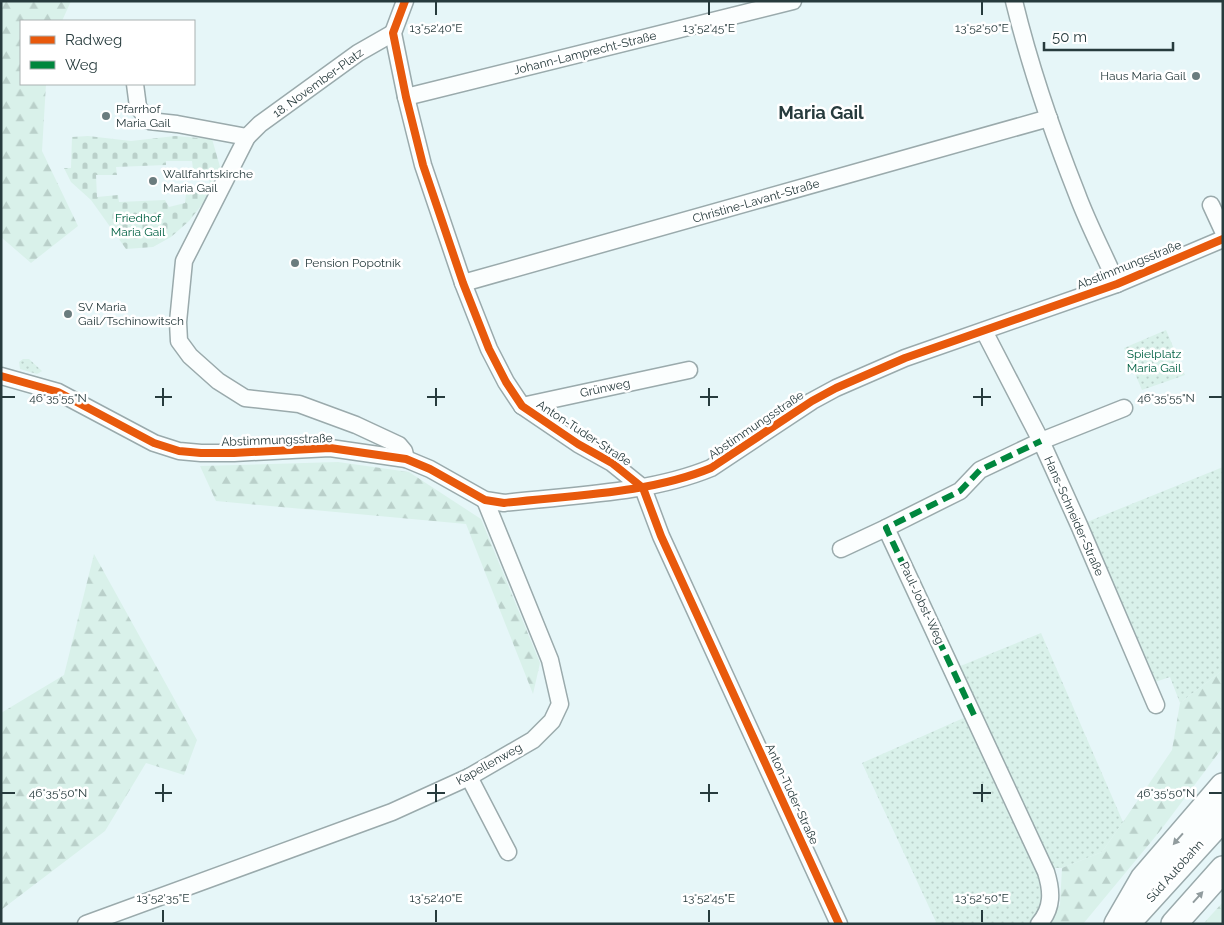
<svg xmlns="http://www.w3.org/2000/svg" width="1224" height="925" viewBox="0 0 1224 925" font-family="Raleway,sans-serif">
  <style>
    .grass { fill: url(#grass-dots) }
    .forest { fill: url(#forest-firs) }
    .cemetery { fill: url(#cemetery-stones); fill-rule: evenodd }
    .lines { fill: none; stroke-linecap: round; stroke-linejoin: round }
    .minor-casing { stroke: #9aaaac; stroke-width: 19 }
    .highway-casing { stroke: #9aaaac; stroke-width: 28 }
    .minor { stroke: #fbfefe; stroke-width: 16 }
    .highway { stroke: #fbfefe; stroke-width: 25 }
    .quiet { stroke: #00873e; stroke-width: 6; stroke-dasharray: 12 6; stroke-linecap: butt }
    .cycleway-casing { stroke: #fff; stroke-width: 11 }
    .cycleway { stroke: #e8590c; stroke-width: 8 }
    .oneway { fill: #919c9e }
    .ticks { fill: none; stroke: #273b3d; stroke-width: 2 }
    .poi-dot { fill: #6a7c7e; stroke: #fff; stroke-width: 2 }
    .labels { text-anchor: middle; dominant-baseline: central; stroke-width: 5; stroke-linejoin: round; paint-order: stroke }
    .street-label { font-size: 12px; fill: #273b3d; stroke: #fff }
    .poi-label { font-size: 12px; fill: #273b3d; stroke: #fff; text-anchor: start }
    .park-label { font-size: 12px; fill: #006042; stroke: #fff }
    .district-label { font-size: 18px; font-weight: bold; fill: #273b3d; stroke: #fff }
    .ticks-label { font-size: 12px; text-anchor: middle; fill: #273b3d; stroke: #fff; stroke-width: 5; stroke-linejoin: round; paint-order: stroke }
  </style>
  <defs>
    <pattern id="grass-dots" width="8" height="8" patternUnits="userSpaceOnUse" patternTransform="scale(1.25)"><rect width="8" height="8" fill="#d9f1ea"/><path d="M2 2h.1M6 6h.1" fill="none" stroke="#bad0ca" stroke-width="1.8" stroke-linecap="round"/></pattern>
    <pattern id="forest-firs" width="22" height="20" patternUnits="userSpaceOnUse" patternTransform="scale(1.25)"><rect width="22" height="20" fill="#d9f1ea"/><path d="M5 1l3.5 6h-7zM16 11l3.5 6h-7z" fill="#bad0ca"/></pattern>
    <pattern id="cemetery-stones" width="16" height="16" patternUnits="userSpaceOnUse" patternTransform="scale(1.25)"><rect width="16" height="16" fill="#d9f1ea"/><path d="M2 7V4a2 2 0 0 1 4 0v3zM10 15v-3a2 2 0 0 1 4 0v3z" fill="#bad0ca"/></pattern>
  </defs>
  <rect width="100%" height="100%" fill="#e6f6f8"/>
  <!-- grass -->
  <g class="grass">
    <polygon points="1166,330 1185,375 1142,390 1124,348"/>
    <polygon points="23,359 29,359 42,371 37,374 20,369 19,362"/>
    <polygon points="1223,467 1223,670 1180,703 1170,677 1152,683 1087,522"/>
    <polygon points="1041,633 1123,822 1102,852 1062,868 1050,868 958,667"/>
    <path d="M968,716L1041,872C1045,894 1046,906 1030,924H934L936,922L862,763Z"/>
  </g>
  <!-- forest -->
  <g class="forest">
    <polygon points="1,1 71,1 62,21 21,21 21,84 46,84 42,151 78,226 31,263 1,237"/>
    <polygon points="338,462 409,472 481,519 540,663 533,694 466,524 216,501 200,466"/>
    <polygon points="94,554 197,740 184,775 146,763 105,831 1,910 1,713 64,675"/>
    <polygon points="1223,670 1223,747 1160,831 1083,924 1046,924 1060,905 1062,868 1102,852 1123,822 1172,750 1180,703"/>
    <polygon points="1223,902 1223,924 1203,924"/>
  </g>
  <!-- cemetery -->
  <path class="cemetery" d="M88,136L131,141L175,136L212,139L221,170L212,192L189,221L171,237L153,247L126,249L91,200L71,182L64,168H71L72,137ZM166,161H192L193,169L201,168L209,177L210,185L203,191L186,194L185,203L169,207L165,200L119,202L118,195L97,197L96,175H117L116,167L166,165Z"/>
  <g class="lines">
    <defs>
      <g id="minor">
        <polyline points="405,1 393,33 406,97 423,165 463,283 489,349 506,382 522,406 578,444 612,463 643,488 661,536 839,924"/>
        <path d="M1014,1C1030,67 1052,131 1077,194C1088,224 1104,254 1117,284"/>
        <polyline points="393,33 358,53 260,124 247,137 184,261 178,322 179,341 190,356 218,381 245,398 299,404 356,425 399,445 404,451 406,459"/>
        <polyline points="135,84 138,107 149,121 177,124 247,137"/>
        <polyline points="406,97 793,1"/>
        <polyline points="1211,205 1223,231"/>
        <polyline points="463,283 1049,118"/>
        <polyline points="984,331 1041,441 1079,525 1156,705"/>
        <path d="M1,376L58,392L154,443L179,451L201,453H234L330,448L406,459L430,469L485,500L504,503C571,495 648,494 711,468L812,401L836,388L905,358L1117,284L1223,239"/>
        <polyline points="522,406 689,370"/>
        <polyline points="841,549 886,528"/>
        <polyline points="469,777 508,852"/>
        <polyline points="86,924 392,812 469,777 533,740 552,721 560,704 550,660 485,500"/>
        <path d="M1039,924C1053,908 1052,891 1046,872L886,528L960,491L980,470L1041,441L1124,408"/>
      </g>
      <g id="highway">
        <polyline points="1132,918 1223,818"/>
        <polyline points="1117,924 1143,879 1223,786"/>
        <polyline points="1174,924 1223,869"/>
      </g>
    </defs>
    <!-- minor casing -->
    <use href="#minor" class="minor-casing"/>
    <!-- highway casing -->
    <use href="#highway" class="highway-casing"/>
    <!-- minor -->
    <use href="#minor" class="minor"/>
    <!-- highway -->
    <use href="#highway" class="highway"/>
    <!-- quiet -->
    <polyline class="quiet" points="974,715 886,528 960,491 980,470 1041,441"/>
    <defs>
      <g id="cycleway">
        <polyline points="405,1 393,33 406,97 423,165 463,283 489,349 506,382 522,406 578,444 612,463 643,488 661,536 839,924"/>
        <path d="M1,376L58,392L154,443L179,451L201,453H234L330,448L406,459L430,469L485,500L504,503C571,495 648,494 711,468L812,401L836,388L905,358L1117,284L1223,239"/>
      </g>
    </defs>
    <!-- cycleway casing -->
    <use href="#cycleway" class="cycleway-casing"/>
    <!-- cycleway -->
    <use href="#cycleway" class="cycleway"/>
  </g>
  <!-- one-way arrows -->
  <defs><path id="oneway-solid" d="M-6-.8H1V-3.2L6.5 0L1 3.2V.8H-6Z" transform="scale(1.25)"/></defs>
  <g class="oneway">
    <use href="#oneway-solid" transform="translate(1178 839) rotate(131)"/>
    <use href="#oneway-solid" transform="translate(1198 897) rotate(-48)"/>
  </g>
  <!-- ticks -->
  <path class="ticks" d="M436,2V15M709,2V15M982,2V15M163,388V406M436,388V406M709,388V406M982,388V406M2,397H15M155,397H172M427,397H445M700,397H718M973,397H991M1209,397H1222M163,784V802M436,784V802M709,784V802M982,784V802M2,793H15M155,793H172M427,793H445M700,793H718M973,793H991M1209,793H1222M163,910V922M436,910V922M709,910V922M982,910V922"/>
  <!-- markers -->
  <g class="poi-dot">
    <circle cx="1196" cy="76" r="5"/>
    <circle cx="106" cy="116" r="5"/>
    <circle cx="153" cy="181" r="5"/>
    <circle cx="295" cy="263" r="5"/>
    <circle cx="68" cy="314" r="5"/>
  </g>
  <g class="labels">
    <!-- street labels -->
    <g class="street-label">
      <text transform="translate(585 53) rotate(-14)">Johann-Lamprecht-Straße</text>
      <text transform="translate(318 83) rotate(-36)">18. November-Platz</text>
      <text transform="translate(756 201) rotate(-16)">Christine-Lavant-Straße</text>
      <text transform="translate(1129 265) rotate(-22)">Abstimmungsstraße</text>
      <text transform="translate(605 388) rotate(-12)">Grünweg</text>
      <text transform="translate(756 425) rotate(-34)">Abstimmungsstraße</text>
      <text transform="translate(584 433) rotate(33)">Anton-Tuder-Straße</text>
      <text transform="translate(277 440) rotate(-2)">Abstimmungsstraße</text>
      <text transform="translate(1074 516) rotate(66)">Hans-Schneider-Straße</text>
      <text transform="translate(922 603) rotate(65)">Paul-Jobst-Weg</text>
      <text transform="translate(489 764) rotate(-29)">Kapellenweg</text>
      <text transform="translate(792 794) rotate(65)">Anton-Tuder-Straße</text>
      <text transform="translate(1175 871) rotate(-48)">Süd Autobahn</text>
    </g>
    <!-- poi labels -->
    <g class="poi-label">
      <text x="1186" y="76" text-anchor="end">Haus Maria Gail</text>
      <text x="116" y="109">Pfarrhof<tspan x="116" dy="14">Maria Gail</tspan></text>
      <text x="163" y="174">Wallfahrtskirche<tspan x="163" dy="14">Maria Gail</tspan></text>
      <text x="305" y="263">Pension Popotnik</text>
      <text x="78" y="307">SV Maria<tspan x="78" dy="14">Gail/Tschinowitsch</tspan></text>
    </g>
    <!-- park labels -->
    <g class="park-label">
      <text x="138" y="218">Friedhof<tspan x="138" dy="14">Maria Gail</tspan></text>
      <text x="1154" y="354">Spielplatz<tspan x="1154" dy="14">Maria Gail</tspan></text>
    </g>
    <!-- district labels -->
    <g class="district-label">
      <text x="821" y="112">Maria Gail</text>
    </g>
  </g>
  <g class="ticks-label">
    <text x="436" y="32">13°52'40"E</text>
    <text x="709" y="32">13°52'45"E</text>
    <text x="982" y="32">13°52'50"E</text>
    <text x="58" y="402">46°35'55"N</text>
    <text x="1166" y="402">46°35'55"N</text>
    <text x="58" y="797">46°35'50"N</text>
    <text x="1166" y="797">46°35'50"N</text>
    <text x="163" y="902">13°52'35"E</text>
    <text x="436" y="902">13°52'40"E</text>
    <text x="709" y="902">13°52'45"E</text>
    <text x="982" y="902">13°52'50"E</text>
  </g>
  <!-- border -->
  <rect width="1224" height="925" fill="none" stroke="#273b3d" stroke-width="5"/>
  <!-- legend -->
  <rect x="20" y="20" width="175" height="65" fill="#ffffff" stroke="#a9b1b1"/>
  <rect x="30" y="36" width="25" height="8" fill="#e8590c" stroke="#a9b1b1"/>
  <text x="65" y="45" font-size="15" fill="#273b3d">Radweg</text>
  <rect x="30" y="61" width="25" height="8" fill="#00873e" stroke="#a9b1b1"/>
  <text x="65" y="70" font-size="15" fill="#273b3d">Weg</text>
  <!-- scale -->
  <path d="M1044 42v8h129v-8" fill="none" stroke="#273b3d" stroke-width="2.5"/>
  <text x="1052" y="42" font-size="15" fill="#273b3d" stroke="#ffffff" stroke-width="4" paint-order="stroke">50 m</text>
</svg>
